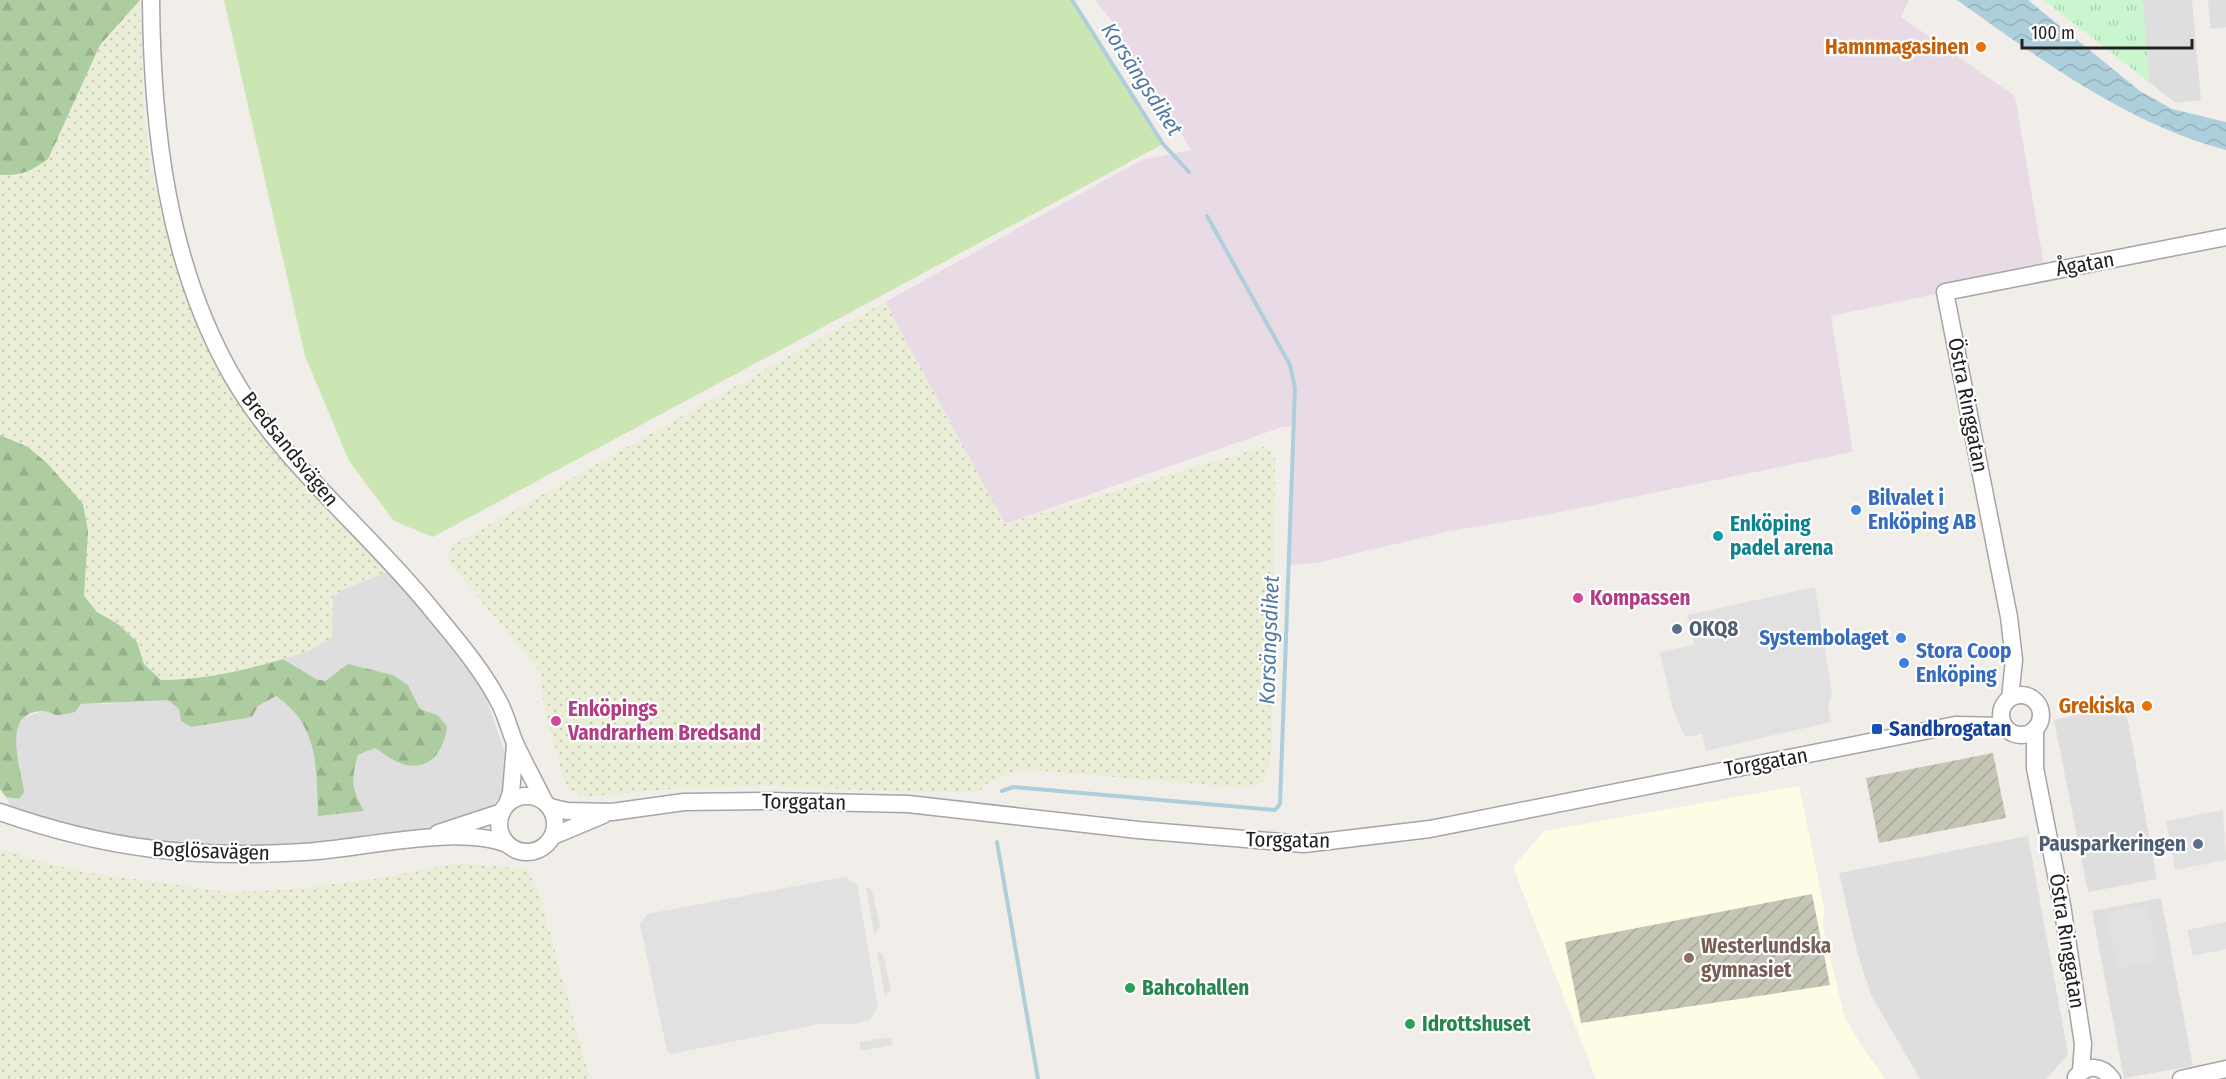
<svg xmlns="http://www.w3.org/2000/svg" width="2226" height="1079" viewBox="0 0 2226 1079" font-family="'Fira Sans Condensed',sans-serif">
  <style>
    .residential { fill: #dfdede }
    .industrial { fill: #e9dbe6 }
    .education { fill: #fdfde6 }
    .construction { fill: url(#construction-furrows) }
    .farmland { fill: url(#farmland-dots) }
    .grass { fill: #cbe6b3 }
    .forest { fill: url(#forest-firs) }
    .park { fill: url(#park-tufts) }
    .parking { fill: #e1e1e1 }
    .water { fill: url(#water-waves) }
    .lines { fill: none; stroke-linecap: round; stroke-linejoin: round }
    .stream { stroke: #adcfdb; stroke-width: 4 }
    .minor-casing { stroke: #a5a5a5; stroke-width: 19 }
    .minor { stroke: #fff; stroke-width: 16 }
    .food-dot { fill: #e8710a; stroke: #fff; stroke-width: 2 }
    .shop-dot { fill: #3f7fe0; stroke: #fff; stroke-width: 2 }
    .culture-dot { fill: #0f9aa8; stroke: #fff; stroke-width: 2 }
    .hotel-dot { fill: #d1479c; stroke: #fff; stroke-width: 2 }
    .service-dot { fill: #5c6f8a; stroke: #fff; stroke-width: 2 }
    .transit-dot { fill: #1a4fb4; stroke: #fff; stroke-width: 2 }
    .education-dot { fill: #8d6e63; stroke: #fff; stroke-width: 2 }
    .leisure-dot { fill: #2e9e5b; stroke: #fff; stroke-width: 2 }
    .labels { text-anchor: middle; dominant-baseline: central; stroke-width: 4.5; stroke-linejoin: round; paint-order: stroke }
    .food-label { font-size: 21px; font-weight: bold; fill: #c56008; stroke: #fff; text-anchor: end }
    .street-label { font-size: 21px; fill: #212121; stroke: #fff }
    .shop-label { font-size: 21px; font-weight: bold; fill: #366cbe; stroke: #fff; text-anchor: start }
    .culture-label { font-size: 21px; font-weight: bold; fill: #0d838f; stroke: #fff; text-anchor: start }
    .hotel-label { font-size: 21px; font-weight: bold; fill: #b23c85; stroke: #fff; text-anchor: start }
    .service-label { font-size: 21px; font-weight: bold; fill: #4e5e75; stroke: #fff; text-anchor: start }
    .transit-label { font-size: 21px; font-weight: bold; fill: #164399; stroke: #fff; text-anchor: start }
    .education-label { font-size: 21px; font-weight: bold; fill: #785e54; stroke: #fff; text-anchor: start }
    .leisure-label { font-size: 21px; font-weight: bold; fill: #27864d; stroke: #fff; text-anchor: start }
    .water-label { font-size: 22px; font-style: italic; fill: #5179a3; stroke: #fff }
  </style>
  <defs>
    <pattern id="construction-furrows" width="10" height="10" patternUnits="userSpaceOnUse" patternTransform="scale(1.5)"><rect width="10" height="10" fill="#c5c5b5"/><path d="M-1 1l2-2M0 10L10 0M9 11l2-2" fill="none" stroke="#a9a99b"/></pattern>
    <pattern id="farmland-dots" width="8" height="8" patternUnits="userSpaceOnUse" patternTransform="scale(1.5)"><rect width="8" height="8" fill="#ebeed6"/><path d="M2 2h.1M6 6h.1" fill="none" stroke="#c9ccb7" stroke-width="1.8" stroke-linecap="round"/></pattern>
    <pattern id="forest-firs" width="22" height="20" patternUnits="userSpaceOnUse" patternTransform="scale(1.5)"><rect width="22" height="20" fill="#adcda1"/><path d="M5 1l3.5 6h-7zM16 11l3.5 6h-7z" fill="#95b08a"/></pattern>
    <pattern id="park-tufts" width="24" height="20" patternUnits="userSpaceOnUse" patternTransform="scale(1.5)"><rect width="24" height="20" fill="#caf6cf"/><path d="M3 7l-1-3M5 7V3M7 7l1-3M15 17l-1-3M17 17v-4M19 17l1-3" fill="none" stroke="#add3b1"/></pattern>
    <pattern id="water-waves" width="16" height="10" patternUnits="userSpaceOnUse" patternTransform="scale(1.5)"><rect width="16" height="10" fill="#adcfdb"/><path d="M0 5q4-4 8 0t8 0" fill="none" stroke="#95b1bc"/></pattern>
  </defs>
  <rect width="100%" height="100%" fill="#f1eee9"/>
  <!-- residential -->
  <g class="residential">
    <polygon points="2143,0 2192,0 2201,100 2176,103 2149,82"/>
    <polygon points="2208,0 2226,0 2226,27 2211,29"/>
    <polygon points="387,572 429,613 484,691 508,762 507,788 491,808 444,826 284,848 234,850 97,835 11,807 6,797 19,799 20,764 13,751 13,732 25,717 43,711 57,715 80,704 107,704 154,698 168,700 179,709 257,706 276,696 290,706 311,737 316,759 318,815 363,811 355,795 352,778 358,755 375,748 402,764 437,715 420,709 408,685 393,675 348,664 325,681 316,679 283,659 309,651 332,637 333,597 344,589"/>
    <polygon points="2125,705 2157,879 2088,892 2054,720"/>
    <polygon points="2028,836 2068,1053 2066,1057 2046,1079 1920,1079 1871,995 1857,952 1839,873"/>
    <polygon points="2161,898 2193,1066 2124,1078 2092,911"/>
  </g>
  <!-- industrial -->
  <polygon class="industrial" points="1095,0 1909,0 1901,17 2015,96 2045,271 1831,316 1853,452 1545,515 1450,531 1316,563 1288,565 1293,426 1282,427 1005,524 885,302 1125,169 1145,159 1191,150 1111,20"/>
  <!-- education -->
  <polygon class="education" points="1799,786 1824,907 1823,927 1844,1015 1858,1040 1885,1079 1596,1079 1513,867 1544,831"/>
  <!-- construction -->
  <g class="construction">
    <polygon points="1993,753 2006,818 1879,843 1866,778"/>
    <polygon points="1812,894 1830,985 1581,1023 1565,942"/>
  </g>
  <!-- farmland -->
  <g class="farmland">
    <polygon points="140,0 144,115 151,172 178,275 202,334 223,378 253,423 387,572 344,589 333,597 332,637 309,651 233,674 193,679 162,680 144,664 137,642 118,624 97,612 84,596 86,569 28,447 0,435 0,175 16,176 35,169 48,159 100,45"/>
    <polygon points="885,302 1005,524 1263,447 1272,450 1275,460 1272,752 1264,781 1248,788 1019,769 989,782 978,792 910,792 769,786 681,788 586,797 570,791 563,777 544,708 541,673 452,566 447,557 451,546"/>
    <polygon points="0,848 38,861 84,872 228,892 283,890 369,880 459,863 526,869 539,892 590,1079 0,1079"/>
  </g>
  <!-- grass -->
  <polygon class="grass" points="224,0 1074,0 1163,144 433,537 394,521 349,461 305,356"/>
  <!-- forest -->
  <g class="forest">
    <path d="M0,0H140L100,45L48,159C32,171 20,176 0,175Z"/>
    <path d="M0,435L28,447L48,464L83,504L88,531L84,596L97,612L118,624L137,642L144,664L161,680C204,680 242,671 283,659L316,679L325,681L348,664L393,675L408,685L420,709L437,715L447,726C445,751 428,774 400,763C391,760 383,753 375,748L358,755C351,780 351,788 364,811L318,816C316,767 320,727 276,696L258,706L252,717L191,727L181,721L179,709L168,700L81,704L75,712C69,713 62,715 56,715C52,714 47,711 43,711C0,712 21,766 24,792L19,799L6,797L0,789Z"/>
  </g>
  <!-- park -->
  <polygon class="park" points="2044,0 2143,0 2149,82"/>
  <!-- parking -->
  <g class="parking">
    <polygon points="1815,587 1832,693 1828,706 1831,722 1706,751 1702,734 1685,737 1673,709 1660,652 1694,645 1687,615"/>
    <polygon points="2223,810 2226,860 2175,870 2166,821"/>
    <polygon points="844,877 857,884 878,1007 870,1020 852,1024 820,1024 671,1054 667,1051 640,924 647,914"/>
    <polygon points="866,887 872,890 880,926 874,934"/>
    <polygon points="2148,904 2159,961 2117,969 2106,913"/>
    <polygon points="2226,922 2226,949 2193,956 2187,930"/>
    <polygon points="877,951 883,954 891,990 885,997"/>
    <polygon points="891,1037 892,1045 861,1051 859,1042"/>
  </g>
  <!-- water -->
  <path class="water" d="M1957,0H2028L2140,91L2172,109L2226,122V150C2127,124 2040,59 1957,0Z"/>
  <g class="lines">
    <!-- stream -->
    <g class="stream">
      <polyline points="1072,0 1163,144 1189,172"/>
      <polyline points="1002,791 1013,787 1275,810 1280,804 1295,388 1290,365 1207,216"/>
      <polyline points="997,842 1038,1079"/>
    </g>
    <defs>
      <g id="minor">
        <path d="M151,0C152,128 167,262 232,376C284,466 368,530 433,611C456,639 481,668 498,700C506,714 509,729 515,743C524,763 535,782 544,801"/>
        <circle cx="2021" cy="715" r="20"/>
        <polyline points="2010,698 2014,660 2009,617 1945,292 2226,237"/>
        <polyline points="2035,729 2035,768 2062,905 2083,1044 2081,1071"/>
        <circle cx="527" cy="824" r="28"/>
        <polyline points="507,804 511,793 515,744"/>
        <polyline points="550,807 567,811 612,812 684,802 769,801 908,804 1138,830 1304,844 1430,829 1955,725 2004,726"/>
        <path d="M0,812C105,849 193,859 304,852C360,849 456,824 507,844"/>
        <polyline points="438,833 502,812"/>
        <polyline points="553,836 603,815"/>
        <path d="M2076,1077C2087,1064 2102,1065 2112,1079"/>
        <polyline points="2181,1079 2226,1069"/>
      </g>
    </defs>
    <!-- minor casing -->
    <use href="#minor" class="minor-casing"/>
    <!-- minor -->
    <use href="#minor" class="minor"/>
  </g>
  <!-- markers -->
  <g class="food-dot">
    <circle cx="1981" cy="47" r="6"/>
    <circle cx="2147" cy="706" r="6"/>
  </g>
  <g class="shop-dot">
    <circle cx="1856" cy="510" r="6"/>
    <circle cx="1901" cy="638" r="6"/>
    <circle cx="1904" cy="663" r="6"/>
  </g>
  <circle class="culture-dot" cx="1718" cy="536" r="6"/>
  <g class="hotel-dot">
    <circle cx="1578" cy="598" r="6"/>
    <circle cx="556" cy="721" r="6"/>
  </g>
  <g class="service-dot">
    <circle cx="1677" cy="629" r="6"/>
    <circle cx="2198" cy="844" r="6"/>
  </g>
  <rect class="transit-dot" x="1871" y="723" width="12" height="12" rx="3"/>
  <circle class="education-dot" cx="1689" cy="958" r="6"/>
  <g class="leisure-dot">
    <circle cx="1130" cy="988" r="6"/>
    <circle cx="1410" cy="1024" r="6"/>
  </g>
  <g class="labels">
    <!-- food labels -->
    <g class="food-label">
      <text x="1969" y="47">Hamnmagasinen</text>
      <text x="2135" y="706">Grekiska</text>
    </g>
    <!-- street labels -->
    <g class="street-label">
      <text transform="translate(2085 264) rotate(-10)">Ågatan</text>
      <text transform="translate(1968 405) rotate(79)">Östra Ringgatan</text>
      <text transform="translate(290 449) rotate(51)">Bredsandsvägen</text>
      <text transform="translate(1766 762) rotate(-10)">Torggatan</text>
      <text transform="translate(804 802) rotate(1)">Torggatan</text>
      <text transform="translate(1288 840) rotate(1)">Torggatan</text>
      <text transform="translate(211 851) rotate(2)">Boglösavägen</text>
      <text transform="translate(2067 941) rotate(81)">Östra Ringgatan</text>
    </g>
    <!-- shop labels -->
    <g class="shop-label">
      <text x="1868" y="498">Bilvalet i<tspan x="1868" dy="24">Enköping AB</tspan></text>
      <text x="1889" y="638" text-anchor="end">Systembolaget</text>
      <text x="1916" y="651">Stora Coop<tspan x="1916" dy="24">Enköping</tspan></text>
    </g>
    <!-- culture labels -->
    <g class="culture-label">
      <text x="1730" y="524">Enköping<tspan x="1730" dy="24">padel arena</tspan></text>
    </g>
    <!-- hotel labels -->
    <g class="hotel-label">
      <text x="1590" y="598">Kompassen</text>
      <text x="568" y="709">Enköpings<tspan x="568" dy="24">Vandrarhem Bredsand</tspan></text>
    </g>
    <!-- service labels -->
    <g class="service-label">
      <text x="1689" y="629">OKQ8</text>
      <text x="2186" y="844" text-anchor="end">Pausparkeringen</text>
    </g>
    <!-- transit labels -->
    <g class="transit-label">
      <text x="1889" y="729">Sandbrogatan</text>
    </g>
    <!-- education labels -->
    <g class="education-label">
      <text x="1701" y="946">Westerlundska<tspan x="1701" dy="24">gymnasiet</tspan></text>
    </g>
    <!-- leisure labels -->
    <g class="leisure-label">
      <text x="1142" y="988">Bahcohallen</text>
      <text x="1422" y="1024">Idrottshuset</text>
    </g>
    <!-- water labels -->
    <g class="water-label">
      <text transform="translate(1142 79) rotate(57)">Korsängsdiket</text>
      <text transform="translate(1269 640) rotate(-88)">Korsängsdiket</text>
    </g>
  </g>
  <!-- scale -->
  <path d="M2022 39v9h170v-9" fill="none" stroke="#212121" stroke-width="3"/>
  <text x="2031" y="39" font-size="18" fill="#212121" stroke="#ffffff" stroke-width="4.5" paint-order="stroke">100 m</text>
</svg>
